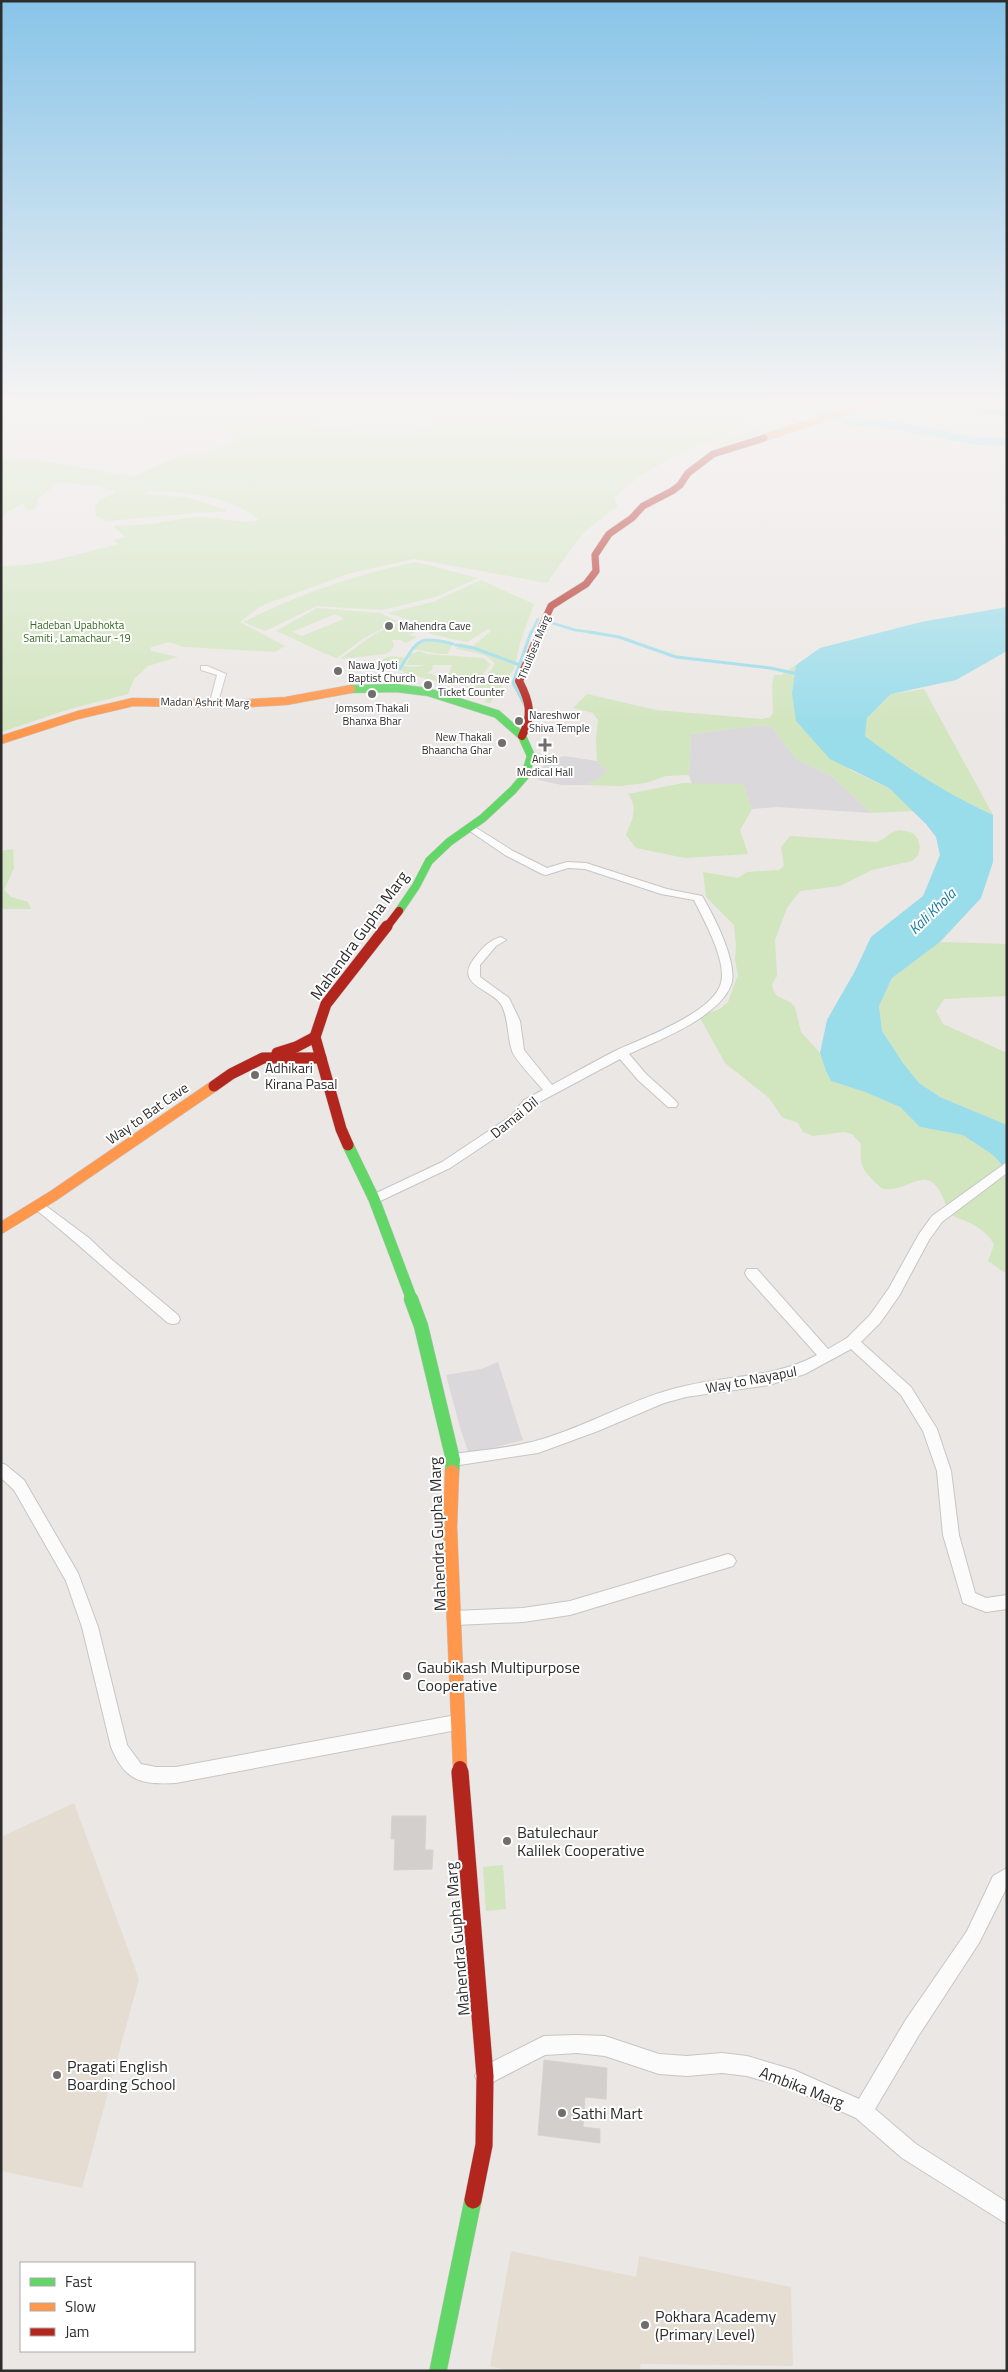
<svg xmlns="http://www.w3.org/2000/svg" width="1008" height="2372" viewBox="0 0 1008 2372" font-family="'Titillium Web',sans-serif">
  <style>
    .industrial { fill: #dad8db }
    .education { fill: #e5ddd2 }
    .green { fill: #d1e5be; fill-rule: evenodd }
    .water { fill: #99dcea }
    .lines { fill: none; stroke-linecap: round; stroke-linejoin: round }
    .stream-far1 { stroke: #99dcea; stroke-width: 2.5 }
    .stream { stroke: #99dcea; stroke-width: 3 }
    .river { fill: #99dcea; fill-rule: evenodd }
    .building { fill: #d2cfcd; stroke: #d5d3d0 }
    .street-casing { stroke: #c6c6c6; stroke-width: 2 }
    .fast-far4-casing { stroke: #c6c6c6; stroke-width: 8 }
    .fast-far3-casing { stroke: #c6c6c6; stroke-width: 9 }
    .fast-far2-casing { stroke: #c6c6c6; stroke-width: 12 }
    .fast-far1-casing { stroke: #c6c6c6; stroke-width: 15 }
    .fast-casing { stroke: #c6c6c6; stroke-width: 18 }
    .slow-far3-casing { stroke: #c6c6c6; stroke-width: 8 }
    .slow-far2-casing { stroke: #c6c6c6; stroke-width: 9 }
    .slow-far1-casing { stroke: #c6c6c6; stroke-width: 12 }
    .slow-casing { stroke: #c6c6c6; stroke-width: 15 }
    .jam-far4-casing { stroke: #c6c6c6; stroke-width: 8 }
    .jam-far3-casing { stroke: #c6c6c6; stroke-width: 9 }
    .jam-far2-casing { stroke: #c6c6c6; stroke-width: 12 }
    .jam-far1-casing { stroke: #c6c6c6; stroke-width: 15 }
    .jam-casing { stroke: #c6c6c6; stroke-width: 18 }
    .street { fill: #fcfbfb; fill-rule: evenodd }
    .fast-far4 { stroke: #63d668; stroke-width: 7 }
    .fast-far3 { stroke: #63d668; stroke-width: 8 }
    .fast-far2 { stroke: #63d668; stroke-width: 11 }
    .fast-far1 { stroke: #63d668; stroke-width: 14 }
    .fast { stroke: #63d668; stroke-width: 17 }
    .slow-far3 { stroke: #ff974d; stroke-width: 7 }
    .slow-far2 { stroke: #ff974d; stroke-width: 8 }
    .slow-far1 { stroke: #ff974d; stroke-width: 11 }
    .slow { stroke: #ff974d; stroke-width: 14 }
    .jam-far4 { stroke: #b3261e; stroke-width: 7 }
    .jam-far3 { stroke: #b3261e; stroke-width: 8 }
    .jam-far2 { stroke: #b3261e; stroke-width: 11 }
    .jam-far1 { stroke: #b3261e; stroke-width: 14 }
    .jam { stroke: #b3261e; stroke-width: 17 }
    .poi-dot { fill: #6f6e6d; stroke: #fff; stroke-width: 2 }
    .labels { text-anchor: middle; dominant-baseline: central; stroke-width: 4; stroke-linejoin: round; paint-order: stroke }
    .far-park-label { font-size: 11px; fill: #346a1c; stroke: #fff }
    .far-poi-label { font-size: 11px; fill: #2d2d2d; stroke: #fff; text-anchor: start }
    .far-street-label { font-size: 11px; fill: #2d2d2d; stroke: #fff }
    .poi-label { font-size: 14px; fill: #2d2d2d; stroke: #fff; text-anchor: start }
    .street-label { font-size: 14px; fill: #2d2d2d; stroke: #fff }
    .water-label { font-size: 15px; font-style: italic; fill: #107a9d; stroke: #fff }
    .near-street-label { font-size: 16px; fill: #2d2d2d; stroke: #fff }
    .near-poi-label { font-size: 16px; fill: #2d2d2d; stroke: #fff; text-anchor: start }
  </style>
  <rect width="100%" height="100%" fill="#eae7e4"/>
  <!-- industrial -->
  <g class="industrial">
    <polygon points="763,725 773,728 796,759 833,777 871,813 777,807 752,809 743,784 692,784 689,775 691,734"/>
    <polygon points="564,756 597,761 607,771 598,779 585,785 562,785 538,780 545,762"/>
    <polygon points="498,1362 523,1440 469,1454 461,1431 446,1375 481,1369"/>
  </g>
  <!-- education -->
  <g class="education">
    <polygon points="74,1803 139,1979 82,2188 1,2171 1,1837"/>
    <polygon points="511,2251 636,2277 639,2256 791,2287 793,2366 641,2364 639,2371 510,2371 490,2366"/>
  </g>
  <!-- green -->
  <g class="green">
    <path d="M139,401H365L338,404L336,407L340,410L317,419L311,424L317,428L396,434L415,431L428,427L440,419L471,407L474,401H751L761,403L741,414L722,411L720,414L747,422L750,425L746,428C699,447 650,462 614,498L618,506L583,533L547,583L414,559L350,573L261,606L240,622L285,646L275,652L184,647L169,642L151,647V651L178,657L148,666L134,679L128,694L70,709L1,732V566C42,567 80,553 119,544L114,540L125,537L113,526C126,525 139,525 152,524C168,522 183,517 199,517C220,516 233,524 256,521L258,519C226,494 185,492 146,491L145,494L186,497L227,510L225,512H207L108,521L96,516L95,506L100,500L116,492L97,486L59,482L37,499L38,502L35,509L30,511L25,508L24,503L7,512L1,520V459H35L133,477L176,457L209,451L238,441L220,424L201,423L169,428L145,426Z"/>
    <polygon points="762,421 779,431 711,448 735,436 764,426"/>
    <path d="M416,562L478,578L435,597L382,610L317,606L265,631L243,622C297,595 357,574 416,562Z"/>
    <path d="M481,580L534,604L520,643L514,669L490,703L484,702L491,694L468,688L480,685L495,664C488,652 468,652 456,649L460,643L473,646L491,631L488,629L467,642L430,634L423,624L387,613L433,602Z"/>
    <path d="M317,608L380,613L397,621L364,638L337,658C316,651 297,639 276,631ZM335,614L344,619L302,636L292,632Z"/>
    <polygon points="401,622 422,629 409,635 417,637 406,643 400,640 392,640 394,645 391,651 385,654 340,659 376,633"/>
    <path d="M429,640L452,644L448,654C434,655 422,648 411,650L420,643Z"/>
    <path d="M419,651L427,654L483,658L490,664C475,687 472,688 446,682L452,665H406L411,654Z"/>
    <polygon points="393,656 406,658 399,669 377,667 384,658"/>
    <polygon points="427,665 433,665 432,670 427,673 432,674 442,680 440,682 405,673 401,670 404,666 415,667"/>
    <polygon points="796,665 792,693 850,770 889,788 913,811 871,813 833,777 796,759 773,728 763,725 691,734 689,775 666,776 646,783 620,786 585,785 598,779 607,771 597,761 596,738 598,720 593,713 573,708 587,694 656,710 762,719 770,717 773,713 772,685 774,675 781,675"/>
    <path d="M924,689L993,815C947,794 905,767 865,736L867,718L891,694Z"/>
    <path d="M683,783L743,784L752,809L740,830L748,854L685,858L636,848L626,835C632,820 639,808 628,794Z"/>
    <path d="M900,830L913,833L918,839L920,848L918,855L912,861L872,870L840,886L800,891L787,908L775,940L777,976L772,984L773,990L777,996L790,1002L795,1007L801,1032L820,1053L826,1071L831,1081L865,1092L900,1107L920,1127L963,1135L993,1155L1007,1170V1274L988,1261L994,1245C985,1226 966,1222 949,1214C930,1150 910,1197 881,1188C864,1171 859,1169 861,1144L852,1134L844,1132L813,1136L803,1132L798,1123L782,1117L769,1098L725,1063L699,1016L720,1009L728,1002L738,975L735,960L736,946L734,925L706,897L703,872L738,878L747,872L779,870L784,866L781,847L790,836L876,842C886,840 888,832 900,830Z"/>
    <polygon points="13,849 14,868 4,890 11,897 28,902 31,909 1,909 1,851"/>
    <polygon points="940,942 1007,944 1007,996 944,999 936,1011 943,1024 1007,1053 1007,1125 940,1097 919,1083 903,1063 882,1031 879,1006 892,978"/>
    <polygon points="503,1865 506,1909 486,1911 483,1867"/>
  </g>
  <!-- water -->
  <path class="water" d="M1007,607V651L956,680L891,694L867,718L865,736C905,767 947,794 993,815V862L981,898L940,942L892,978L879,1006L882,1031L903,1063L919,1083L940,1097L1007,1125V1170L993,1155L963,1135L920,1127L900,1107L865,1092L831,1081L826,1071L820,1053L827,1020L855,971L871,937L923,896L940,855L936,837L926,824L889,788L830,759L796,721L792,693L796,665L820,648L921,622Z"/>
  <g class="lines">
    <!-- stream-far1 -->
    <g class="stream-far1">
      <polyline points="549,622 575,630 597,633"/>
      <polyline points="531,633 538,619"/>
    </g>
    <!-- stream -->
    <g class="stream">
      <polyline points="589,632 619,637 676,657 770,668 798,674"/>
      <polyline points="456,645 474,648 520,665"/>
      <path d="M400,669C417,641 417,634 453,644"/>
      <polyline points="527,709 513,683 531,632"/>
    </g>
    <!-- river -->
    <polygon class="river" points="753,401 782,401 819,408 850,417 898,422 976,437 1007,438 1007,446 976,445 898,430 849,425 817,416 755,404"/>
  </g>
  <!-- building -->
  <g class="building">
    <polygon points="392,1816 426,1816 425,1850 433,1850 432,1869 394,1870 395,1839 391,1839"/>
    <polygon points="544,2060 607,2068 606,2099 585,2097 583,2127 600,2129 600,2143 538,2135"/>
  </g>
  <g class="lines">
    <defs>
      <g id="street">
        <polygon points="201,666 207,666 226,674 218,702 201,707 197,704 211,698 217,675 201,670"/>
        <path d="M470,824L513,851L547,868L567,862L586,863L667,889L702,896C713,914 739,964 731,985C718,1018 659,1040 629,1054L646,1074L676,1101L678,1104L676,1107H668L638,1080L620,1059L532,1106L519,1122L450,1168L374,1204L368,1199L370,1196L442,1162L511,1116L524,1100L543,1090C535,1080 516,1061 512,1051C507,1035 509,1021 502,1006C493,988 450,986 477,955C484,946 490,940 501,937L506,940L496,946L480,965V977L509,998L520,1021L524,1050L552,1085C574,1073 595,1061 617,1050C643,1038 713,1013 721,983C727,961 704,920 694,900L661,894L585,869L568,868L546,875L542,874L505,855L467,829L465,827Z"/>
        <path d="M1007,1162V1173L942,1222L929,1240L899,1296L880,1323L861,1342L911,1387L937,1429L951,1471L959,1535L975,1593L986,1598L1007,1595V1609L986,1612L963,1603L943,1535L937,1471L923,1431L901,1395L851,1349L805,1374L769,1385L686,1397L664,1403L598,1431L538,1453L453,1466L448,1464L446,1460L448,1456L453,1454C481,1450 512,1448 539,1440C589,1426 634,1397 685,1386C730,1375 775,1378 817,1355L747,1277L745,1273L747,1269H757L828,1349L847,1338L870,1315L889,1288L919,1234L932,1216Z"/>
        <path d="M38,1200L89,1238L111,1259L178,1315L180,1319L178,1323L173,1324L168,1323C123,1285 80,1245 34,1208L32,1205Z"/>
        <path d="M1,1463L6,1465L24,1480L78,1573L98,1627L127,1745L141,1764L156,1767H176L456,1715L462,1717L464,1723L462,1729L176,1783C141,1785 125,1781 111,1747L82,1627L66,1581L14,1490L1,1478Z"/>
        <polygon points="728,1554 733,1556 736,1561 733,1566 570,1615 523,1622 455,1625 449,1623 447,1618 449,1613 455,1611 523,1608 570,1601"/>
        <polygon points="1007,1868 1007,1887 979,1943 919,2035 875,2109 916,2144 1007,2202 1007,2224 902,2158 856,2118 792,2089 747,2076 722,2073 687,2076 659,2074 605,2056 577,2053 545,2055 485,2086 478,2083 475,2076 478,2069 544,2036 577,2035 605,2036 659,2054 687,2056 722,2053 747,2056 794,2070 859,2099 905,2021 967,1931 993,1876"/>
      </g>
      <polyline id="fast-far4" points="958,401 971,407 1007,413"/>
      <polyline id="fast-far3" points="351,689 396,688 428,692 497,714 522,736 531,756 525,776 513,790 483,818 449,842 429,861 416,886 399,911"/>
      <polyline id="fast-far2" points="348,1145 374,1199 412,1300"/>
      <polyline id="fast-far1" points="411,1299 421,1326 453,1460 452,1472"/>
      <polyline id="fast" points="438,2371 473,2200"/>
      <polyline id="slow-far3" points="764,438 876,401"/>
      <polyline id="slow-far2" points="1,740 78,715 133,702 234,704 286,701 351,689"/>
      <polyline id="slow-far1" points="1,1228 53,1196 214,1086"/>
      <polyline id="slow" points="452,1472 450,1527 460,1768"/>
      <polyline id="jam-far4" points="539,633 551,606 586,584 596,571 595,555 609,534 632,518 643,506 672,491 680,485 688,473 713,454 764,438"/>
      <g id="jam-far3">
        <path d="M522,736C533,715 530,702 519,681L540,632"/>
        <polyline points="386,928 399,911"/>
      </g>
      <g id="jam-far2">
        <polyline points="277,1053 296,1047 315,1037"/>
        <polyline points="214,1086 231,1074 263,1058 321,1058"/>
        <polyline points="348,1145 341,1129 315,1037 326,1004 387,926"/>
      </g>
      <polyline id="jam-far1" points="460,1768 460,1773"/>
      <polyline id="jam" points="460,1772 485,2076 484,2145 473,2200"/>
    </defs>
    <!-- street casing -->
    <use href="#street" class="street-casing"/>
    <!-- fast-far4 casing -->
    <use href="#fast-far4" class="fast-far4-casing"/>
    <!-- fast-far3 casing -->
    <use href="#fast-far3" class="fast-far3-casing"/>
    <!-- fast-far2 casing -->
    <use href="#fast-far2" class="fast-far2-casing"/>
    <!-- fast-far1 casing -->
    <use href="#fast-far1" class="fast-far1-casing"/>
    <!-- fast casing -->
    <use href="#fast" class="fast-casing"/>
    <!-- slow-far3 casing -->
    <use href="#slow-far3" class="slow-far3-casing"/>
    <!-- slow-far2 casing -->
    <use href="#slow-far2" class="slow-far2-casing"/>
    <!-- slow-far1 casing -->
    <use href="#slow-far1" class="slow-far1-casing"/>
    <!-- slow casing -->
    <use href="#slow" class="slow-casing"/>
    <!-- jam-far4 casing -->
    <use href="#jam-far4" class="jam-far4-casing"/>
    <!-- jam-far3 casing -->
    <use href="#jam-far3" class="jam-far3-casing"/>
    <!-- jam-far2 casing -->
    <use href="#jam-far2" class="jam-far2-casing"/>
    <!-- jam-far1 casing -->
    <use href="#jam-far1" class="jam-far1-casing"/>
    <!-- jam casing -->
    <use href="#jam" class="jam-casing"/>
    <!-- street -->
    <use href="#street" class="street"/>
    <!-- fast-far4 -->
    <use href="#fast-far4" class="fast-far4"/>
    <!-- fast-far3 -->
    <use href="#fast-far3" class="fast-far3"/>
    <!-- fast-far2 -->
    <use href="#fast-far2" class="fast-far2"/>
    <!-- fast-far1 -->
    <use href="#fast-far1" class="fast-far1"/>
    <!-- fast -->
    <use href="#fast" class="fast"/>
    <!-- slow-far3 -->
    <use href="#slow-far3" class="slow-far3"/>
    <!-- slow-far2 -->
    <use href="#slow-far2" class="slow-far2"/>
    <!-- slow-far1 -->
    <use href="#slow-far1" class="slow-far1"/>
    <!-- slow -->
    <use href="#slow" class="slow"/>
    <!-- jam-far4 -->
    <use href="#jam-far4" class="jam-far4"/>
    <!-- jam-far3 -->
    <use href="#jam-far3" class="jam-far3"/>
    <!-- jam-far2 -->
    <use href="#jam-far2" class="jam-far2"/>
    <!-- jam-far1 -->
    <use href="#jam-far1" class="jam-far1"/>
    <!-- jam -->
    <use href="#jam" class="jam"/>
  </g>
  <!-- sky -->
  <linearGradient id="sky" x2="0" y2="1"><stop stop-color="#88c4e9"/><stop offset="0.55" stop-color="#f6f4f3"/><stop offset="1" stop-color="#f6f4f3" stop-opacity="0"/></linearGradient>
  <rect width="1008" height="733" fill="url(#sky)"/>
  <!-- markers -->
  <g class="poi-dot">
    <circle cx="389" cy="626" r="5"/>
    <circle cx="338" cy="671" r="5"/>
    <circle cx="428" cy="685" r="5"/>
    <circle cx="372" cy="694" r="5"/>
    <circle cx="519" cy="721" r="5"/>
    <circle cx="502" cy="743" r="5"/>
    <path d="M542.5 737.5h5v5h5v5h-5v5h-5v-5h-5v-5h5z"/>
    <circle cx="255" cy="1075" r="5"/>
    <circle cx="407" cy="1676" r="5"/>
    <circle cx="507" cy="1841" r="5"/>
    <circle cx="57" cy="2075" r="5"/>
    <circle cx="562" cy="2113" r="5"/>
    <circle cx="645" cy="2325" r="5"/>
  </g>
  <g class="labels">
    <!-- far-park labels -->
    <g class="far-park-label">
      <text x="77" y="625">Hadeban Upabhokta<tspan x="77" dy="13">Samiti , Lamachaur -19</tspan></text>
    </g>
    <!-- far-poi labels -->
    <g class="far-poi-label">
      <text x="399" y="626">Mahendra Cave</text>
      <text x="348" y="665">Nawa Jyoti<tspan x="348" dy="13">Baptist Church</tspan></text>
      <text x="438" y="679">Mahendra Cave<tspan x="438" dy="13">Ticket Counter</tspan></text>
      <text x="372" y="708" text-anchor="middle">Jomsom Thakali<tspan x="372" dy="13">Bhanxa Bhar</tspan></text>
      <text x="529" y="715">Nareshwor<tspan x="529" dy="13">Shiva Temple</tspan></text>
      <text x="492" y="737" text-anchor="end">New Thakali<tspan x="492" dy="13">Bhaancha Ghar</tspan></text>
      <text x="545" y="759" text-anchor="middle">Anish<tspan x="545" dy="13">Medical Hall</tspan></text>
    </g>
    <!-- far-street labels -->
    <g class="far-street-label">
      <text transform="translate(534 647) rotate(-68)">Thulibesi Marg</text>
      <text transform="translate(205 702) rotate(1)">Madan Ashrit Marg</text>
    </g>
    <!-- poi labels -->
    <g class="poi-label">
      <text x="265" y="1067">Adhikari<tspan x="265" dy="16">Kirana Pasal</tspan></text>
    </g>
    <!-- street labels -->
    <g class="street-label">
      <text transform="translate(147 1113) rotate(-35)">Way to Bat Cave</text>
      <text transform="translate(514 1117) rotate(-39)">Damai Dil</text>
      <text transform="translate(751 1379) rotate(-11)">Way to Nayapul</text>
    </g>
    <!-- water labels -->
    <g class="water-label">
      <text transform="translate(932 911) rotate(-44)">Kali Khola</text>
    </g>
    <!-- near-street labels -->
    <g class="near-street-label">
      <text transform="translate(359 935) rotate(-54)">Mahendra Gupha Marg</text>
      <text transform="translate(437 1534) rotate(-92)">Mahendra Gupha Marg</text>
      <text transform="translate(457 1939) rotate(-95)">Mahendra Gupha Marg</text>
      <text transform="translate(802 2087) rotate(21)">Ambika Marg</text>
    </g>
    <!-- near-poi labels -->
    <g class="near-poi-label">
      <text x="417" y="1667">Gaubikash Multipurpose<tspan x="417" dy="18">Cooperative</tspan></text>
      <text x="517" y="1832">Batulechaur<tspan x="517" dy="18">Kalilek Cooperative</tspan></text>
      <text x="67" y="2066">Pragati English<tspan x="67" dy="18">Boarding School</tspan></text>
      <text x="572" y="2113">Sathi Mart</text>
      <text x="655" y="2316">Pokhara Academy<tspan x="655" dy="18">(Primary Level)</tspan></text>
    </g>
  </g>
  <!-- border -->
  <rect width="1008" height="2372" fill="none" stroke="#2d2d2d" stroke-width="5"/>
  <!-- legend -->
  <rect x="20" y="2262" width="175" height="90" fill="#ffffff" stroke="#ababab"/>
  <rect x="30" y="2278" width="25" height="8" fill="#63d668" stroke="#ababab"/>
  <text x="65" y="2287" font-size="15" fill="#2d2d2d">Fast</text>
  <rect x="30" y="2303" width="25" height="8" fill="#ff974d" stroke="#ababab"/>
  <text x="65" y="2312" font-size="15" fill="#2d2d2d">Slow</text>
  <rect x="30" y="2328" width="25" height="8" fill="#b3261e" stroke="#ababab"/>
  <text x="65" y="2337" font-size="15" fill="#2d2d2d">Jam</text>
</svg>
